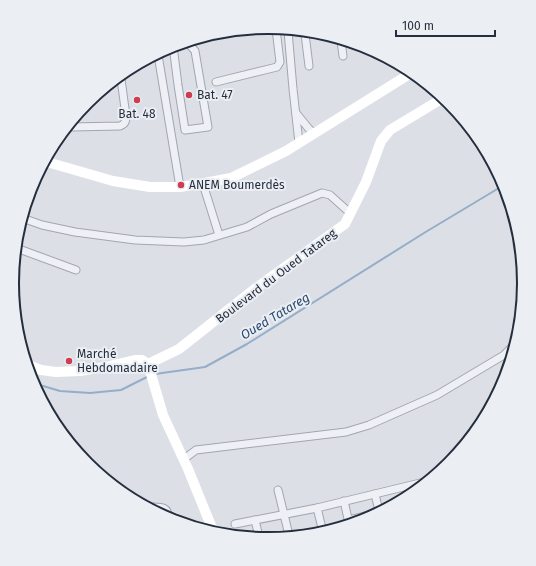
<svg xmlns="http://www.w3.org/2000/svg" width="536" height="566" viewBox="0 0 536 566" font-family="'Fira Sans',sans-serif">
  <style>
    .lines { fill: none; stroke-linecap: round; stroke-linejoin: round }
    .stream { stroke: #96adc8; stroke-width: 2 }
    .street-casing { stroke: #a1a7b0; stroke-width: 9 }
    .street { stroke: #eef0f5; stroke-width: 7 }
    .secondary { stroke: #fff; stroke-width: 10 }
    .poi-dot { fill: #cf3d51; stroke: #ebeff4; stroke-width: 1.5 }
    .labels { text-anchor: middle; dominant-baseline: central; stroke-width: 4; stroke-linejoin: round; paint-order: stroke }
    .poi-label { font-size: 12px; fill: #252e3d; stroke: #ebeff4; text-anchor: start }
    .street-label { font-size: 12px; fill: #252e3d; stroke: #ebeff4 }
    .water-label { font-size: 13px; font-style: italic; fill: #2f4c71; stroke: #ebeff4 }
    .rim { fill: none; stroke: #252e3d; stroke-width: 2 }
  </style>
  <rect width="100%" height="100%" fill="#dce0e6"/>
  <g class="lines">
    <!-- stream -->
    <g class="stream">
      <polyline points="155,374 205,367 247,344 424,233 504,185"/>
      <polyline points="33,383 60,391 90,393 121,390 149,376"/>
    </g>
    <defs>
      <g id="street">
        <polyline points="288,31 293,89 299,143"/>
        <polyline points="305,34 309,66"/>
        <polyline points="341,41 343,56"/>
        <polyline points="173,46 178,85 185,130 208,127 195,51 188,43"/>
        <polyline points="158,55 180,187"/>
        <polyline points="216,82 277,67 280,62 276,29"/>
        <polyline points="296,113 309,129 314,133"/>
        <path d="M71,127L120,126C125,124 126,122 126,116L121,79"/>
        <polyline points="203,184 219,235"/>
        <polyline points="25,219 42,225 75,232 135,240 184,242 204,240 247,227 271,214 322,193 330,195 350,213"/>
        <polyline points="19,249 76,270"/>
        <polyline points="184,459 196,450 346,432 369,425 437,395 504,355 511,348"/>
        <polyline points="446,466 450,462"/>
        <polyline points="278,490 289,535"/>
        <polyline points="375,494 379,511"/>
        <polyline points="344,501 349,523"/>
        <path d="M151,507C160,507 169,506 168,518"/>
        <polyline points="317,508 322,528"/>
        <polyline points="255,520 259,537"/>
        <polyline points="349,520 374,514"/>
        <polyline points="235,524 317,508 420,483"/>
      </g>
    </defs>
    <!-- street casing -->
    <use href="#street" class="street-casing"/>
    <!-- street -->
    <use href="#street" class="street"/>
    <!-- secondary -->
    <g class="secondary">
      <polyline points="47,162 113,181 150,187 180,187 199,184 231,178 286,151 408,75"/>
      <polyline points="148,364 179,349 256,288 345,224 366,182 381,141 390,130 443,98"/>
      <polyline points="28,365 41,370 56,372 80,371 105,367 135,360 142,360 148,364 163,415 188,469 212,528"/>
    </g>
  </g>
  <!-- markers -->
  <g class="poi-dot">
    <circle cx="189" cy="95" r="4"/>
    <circle cx="137" cy="100" r="4"/>
    <circle cx="181" cy="185" r="4"/>
    <circle cx="69" cy="361" r="4"/>
  </g>
  <g class="labels">
    <!-- poi labels -->
    <g class="poi-label">
      <text x="197" y="95">Bat. 47</text>
      <text x="137" y="114" text-anchor="middle">Bat. 48</text>
      <text x="189" y="185">ANEM Boumerdès</text>
      <text x="77" y="354">Marché<tspan x="77" dy="14">Hebdomadaire</tspan></text>
    </g>
    <!-- street labels -->
    <g class="street-label">
      <text transform="translate(276 276) rotate(-37)">Boulevard du Oued Tatareg</text>
    </g>
    <!-- water labels -->
    <g class="water-label">
      <text transform="translate(275 316) rotate(-31)">Oued Tatareg</text>
    </g>
  </g>
  <!-- crop -->
  <path d="M0 0H536V566H0ZM19 283a249 249 0 1 1 498 0a249 249 0 1 1-498 0Z" fill="#ebeff4" fill-rule="evenodd"/>
  <path class="rim" d="M19 283a249 249 0 1 1 498 0a249 249 0 1 1-498 0Z"/>
  <!-- scale -->
  <path d="M396 30v6h99v-6" fill="none" stroke="#252e3d" stroke-width="2"/>
  <text x="402" y="30" font-size="12" fill="#252e3d" stroke="#ebeff4" stroke-width="3" paint-order="stroke">100 m</text>
</svg>
